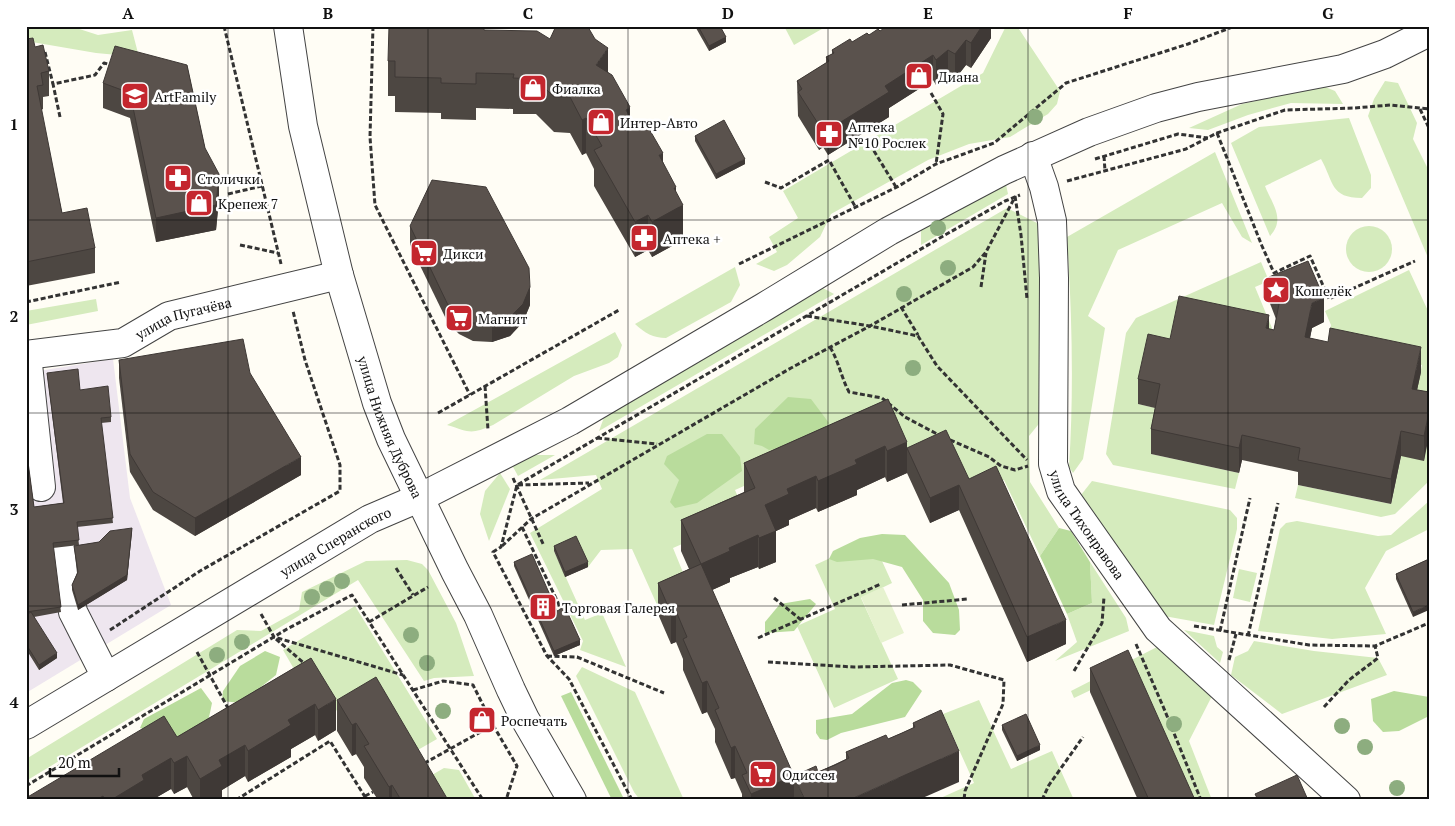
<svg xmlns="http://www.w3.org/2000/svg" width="1455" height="826" viewBox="0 0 1455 826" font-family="'PT Serif',serif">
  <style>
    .industrial { fill: #eee6ef }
    .green { fill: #d5ebbd }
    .forest { fill: #b9dc9c }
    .pitch { fill: #e6f2cf }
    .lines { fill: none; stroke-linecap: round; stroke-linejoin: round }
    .minor-casing { stroke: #444; stroke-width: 30 }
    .path { stroke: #333; stroke-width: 3; stroke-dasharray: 5 2.5; stroke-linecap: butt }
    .minor { stroke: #fff; stroke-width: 28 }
    .tree { fill: #8dad7f }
    .wall { fill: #4d4742 }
    .shaded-wall { fill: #3f3936 }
    .building { fill: #5a524d; stroke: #3f3936 }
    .grid { fill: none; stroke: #111; stroke-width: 1; stroke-opacity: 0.55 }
    .labels { text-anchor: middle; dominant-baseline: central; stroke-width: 5; stroke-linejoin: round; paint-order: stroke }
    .poi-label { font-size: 14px; fill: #111; stroke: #fff; text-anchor: start }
    .street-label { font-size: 14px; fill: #111; stroke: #fff }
    .neatline { fill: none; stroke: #111; stroke-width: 2 }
    .grid-label { font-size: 16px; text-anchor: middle; font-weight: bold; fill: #111 }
  </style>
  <rect width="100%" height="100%" fill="#fffdf5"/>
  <!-- industrial -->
  <polygon class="industrial" points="113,359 130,498 171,605 26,693 26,373"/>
  <!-- green -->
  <g class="green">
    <polygon points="26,26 70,26 98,35 132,30 139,57 96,53 26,41"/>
    <polygon points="784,26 827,26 794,45"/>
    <polygon points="1006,26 1017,26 1060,91 1057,104 1048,114 1010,137 969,144 928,160 831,214 820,237 787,265 774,271 756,264 777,252 769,237 798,218 783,191 983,73"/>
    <polygon points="1385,81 1398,83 1417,123 1413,139 1429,171 1429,260 1368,116 1374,99"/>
    <polygon points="1323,86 1335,91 1343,104 1291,103 1248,115 1208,130 1189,128 1242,104"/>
    <path d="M1349,118L1371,175V188L1362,198C1330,198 1334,182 1321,159L1265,186C1272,204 1286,219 1270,236L1231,143L1259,127Z"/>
    <path d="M1215,152L1252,243L1242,237L1222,203L1118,250L1088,316L1105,328L1083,459L1073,473L1069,467C1074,390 1072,314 1067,237Z"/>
    <polygon points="1005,180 1008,194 921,245 921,229"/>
    <polygon points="1007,208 1039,224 1042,277 1042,420 1029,436 1030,482 1059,528 1040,556 1004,480 973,495 913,461 893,419 735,490 746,516 673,548 691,592 658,607 632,549 601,550 588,567 576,541 554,551 585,620 602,613 626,667 580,650 583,641 530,533 602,489 596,475 540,480"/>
    <circle cx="1369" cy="249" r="23"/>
    <polygon points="1261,262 1269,281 1255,287 1272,328 1269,339 1138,404 1160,409 1151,454 1239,473 1235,489 1113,465 1106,454 1126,333 1136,318"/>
    <path d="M735,267L740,285L731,302L666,338C653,338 645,333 635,324Z"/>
    <polygon points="1409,270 1429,313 1429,417 1412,413 1422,365 1327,346 1331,325 1325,311"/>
    <polygon points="821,287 834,294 599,431 606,412"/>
    <polygon points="96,299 98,311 26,325 26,311"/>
    <path d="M615,332L622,345L618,357L609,363L574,376L493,425C470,435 470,432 447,425Z"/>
    <polygon points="1429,436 1429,481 1395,514 1381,517 1295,498 1298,485 1391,504 1401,456"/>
    <polygon points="531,455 555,455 518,476 512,465"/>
    <polygon points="500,473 510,489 489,541 480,514 485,491"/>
    <polygon points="1092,481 1230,510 1237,518 1237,529 1214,625 1164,616 1082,503 1081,495"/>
    <polygon points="1429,501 1429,529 1386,551 1365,588 1386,634 1332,639 1258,631 1280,529 1286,523 1297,521 1378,536 1391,535"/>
    <polygon points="872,539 892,583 861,598 898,679 834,708 797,626 835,609 815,565"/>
    <polygon points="407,560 422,564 428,570 456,623 474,676 434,678 424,681 358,580 26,781 26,759 237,630 261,631 299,610 302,592 366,561"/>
    <polygon points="1090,562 1126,618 1129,631 1055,661 1077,642 1067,614 1092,603"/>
    <polygon points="1239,569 1257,573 1250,602 1233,598"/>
    <polygon points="355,606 437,739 409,755 341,718 319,681 305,688 283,650"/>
    <polygon points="1184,630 1214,636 1217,647 1223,652 1220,663"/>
    <polygon points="1254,641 1314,651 1378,658 1387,675 1282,714 1231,675 1235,657 1248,651"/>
    <polygon points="1157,647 1212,696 1189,741 1212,800 1189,800 1131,671 1074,698 1071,691"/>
    <polygon points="582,667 635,692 684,800 640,800 634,792 576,676"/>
    <polygon points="979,700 1011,769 1052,751 1074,800 936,800 974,783 943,714"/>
    <polygon points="444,768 459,770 476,800 438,800 425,779"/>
  </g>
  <!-- forest -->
  <g class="forest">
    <polygon points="788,397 811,399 829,423 809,442 769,450 762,446 754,444 755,429"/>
    <polygon points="707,434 722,434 740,457 742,471 697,503 675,508 670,502 679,480 664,464 667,456"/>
    <polygon points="1059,528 1071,531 1090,562 1092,603 1067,614 1040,556"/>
    <polygon points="882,534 905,535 949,583 959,610 960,630 955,635 933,633 923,621 923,600 902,567 873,559 837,562 829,559 833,551 860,538"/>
    <polygon points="810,599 816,604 794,631 765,633 765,622 780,604"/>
    <polygon points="265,651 280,657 276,675 241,703 222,701 223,691 240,666"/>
    <polygon points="906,680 913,682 922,691 905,717 841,733 827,740 820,739 816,733 816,720 852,714 892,683"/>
    <path d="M201,688L212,703C210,712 208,727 202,733C191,743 153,732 140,728L144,719Z"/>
    <polygon points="1394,691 1429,697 1429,716 1399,731 1383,732 1373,721 1371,699"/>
    <polygon points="571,692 623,797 624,800 612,800 561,696"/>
  </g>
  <!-- pitch -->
  <polygon class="pitch" points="883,587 904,633 881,643 861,597"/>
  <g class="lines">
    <defs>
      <g id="minor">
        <path id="s1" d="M288,26L303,126L339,275L377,403L391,439L455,571L478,615L511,690L525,719L572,800"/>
        <path id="s2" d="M1033,156L1044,187L1052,221L1054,278L1053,464L1061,491L1158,629L1346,800"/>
        <path id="s3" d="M26,355L123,343L169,316L339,275"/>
        <polyline points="27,355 41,487"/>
        <polyline points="63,554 73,612 106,677"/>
        <path id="s4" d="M26,725L370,519L419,498L570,421L764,307L889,231L1004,170L1089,132L1156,108L1198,97L1343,69L1385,54L1429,32"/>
      </g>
    </defs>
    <!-- minor casing -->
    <use href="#minor" class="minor-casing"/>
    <!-- path -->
    <g class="path">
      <polyline points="224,26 281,264"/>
      <polyline points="373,26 370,137 375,205 470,395"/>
      <polyline points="45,52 53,84"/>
      <polyline points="931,93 943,114 936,164"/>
      <polyline points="1420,109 1429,128"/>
      <polyline points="60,117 53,84 95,75 104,63 111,65"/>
      <polyline points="1217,133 1262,246 1274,273 1310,256 1329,299 1415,261"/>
      <polyline points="866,138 896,187"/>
      <polyline points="1104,156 1105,171"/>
      <polyline points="1095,159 1178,134 1208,138"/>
      <polyline points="1067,181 1186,149 1217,133 1285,110 1355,108 1390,105 1429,109"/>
      <polyline points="765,182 781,188 829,160 856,208"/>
      <polyline points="228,194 262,186"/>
      <polyline points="1015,196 1021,235 1027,299"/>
      <polyline points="240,245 278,253"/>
      <polyline points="739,264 897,187 936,164 994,143 1066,83 1188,44 1235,26"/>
      <polyline points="981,287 986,253"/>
      <polyline points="26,302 121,282"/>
      <polyline points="901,307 918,335"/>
      <polyline points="807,316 870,326 918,336 937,366 1027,460"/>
      <path d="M830,347C839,362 841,377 849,392L882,398L905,417L939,435"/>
      <polyline points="485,386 488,430"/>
      <polyline points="438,413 619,310"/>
      <polyline points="597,438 657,444"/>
      <polyline points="950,440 989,457 1001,466 1015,470 1028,466"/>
      <polyline points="513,478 544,546"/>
      <polyline points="518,485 589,483"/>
      <polyline points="522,527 561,609"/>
      <polyline points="502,546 531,519 791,368 870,326 973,267 986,252 1015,197"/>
      <polyline points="396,568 413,595"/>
      <polyline points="774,598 800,619"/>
      <polyline points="902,605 968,599"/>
      <polyline points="261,614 274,637 403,675"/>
      <polyline points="369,622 428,587"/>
      <polyline points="1194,626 1309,645 1375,646 1429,623"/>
      <polyline points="110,630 200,571 340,491 340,465 305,360 293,311"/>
      <polyline points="1220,631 1250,498"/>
      <polyline points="1248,636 1278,503"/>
      <polyline points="758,638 881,584"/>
      <polyline points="276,639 305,664"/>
      <polyline points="1136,644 1165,711 1201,800"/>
      <polyline points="197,652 229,710"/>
      <polyline points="547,656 577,657 664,693"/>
      <polyline points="1229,660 1236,634"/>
      <polyline points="768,662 854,667 950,665 1004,680 1003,704 965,791 964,800"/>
      <polyline points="1074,671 1102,623 1104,597"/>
      <polyline points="413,690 443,681 473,685 493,725 423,764"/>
      <polyline points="1324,707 1349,680 1378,658 1375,646"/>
      <polyline points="493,725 517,766 506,800"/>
      <polyline points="26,786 287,629 352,595 483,800"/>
      <polyline points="365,796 373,792"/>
      <polyline points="236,800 330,741 367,800"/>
      <polyline points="632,800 569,679 547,656 493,552 501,547 517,485 945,235 1005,201 1020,195"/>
      <polyline points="1042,800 1049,785 1083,737"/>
    </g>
    <!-- minor -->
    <use href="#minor" class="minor"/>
  </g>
  <!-- trees -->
  <g class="tree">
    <circle cx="1035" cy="117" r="8"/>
    <circle cx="938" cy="228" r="8"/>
    <circle cx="948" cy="268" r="8"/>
    <circle cx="904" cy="294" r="8"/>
    <circle cx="913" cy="368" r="8"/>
    <circle cx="342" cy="581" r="8"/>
    <circle cx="327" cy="589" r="8"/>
    <circle cx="312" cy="597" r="8"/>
    <circle cx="411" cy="635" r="8"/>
    <circle cx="242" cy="642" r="8"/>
    <circle cx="217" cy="655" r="8"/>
    <circle cx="427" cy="663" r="8"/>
    <circle cx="443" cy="711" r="8"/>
    <circle cx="1174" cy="724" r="8"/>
    <circle cx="1342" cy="726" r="8"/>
    <circle cx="1365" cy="747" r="8"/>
    <circle cx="1397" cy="788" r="8"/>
  </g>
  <!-- wall -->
  <g class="wall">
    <polygon points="696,26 720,26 726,42 709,51 696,28"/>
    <polygon points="991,26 991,38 971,68 966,65 955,79 948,75 936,85 933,80 889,108 889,117 828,155 823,147 819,150 798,116 797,81 826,63 826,57 832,54 832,50 852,42 869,35 880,31"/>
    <polygon points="484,30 608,72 634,124 663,162 676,193 683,240 652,257 648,250 635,257 594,186 594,169 586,153 582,155 570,133 554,132 536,114 513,114 513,109 476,108 476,120 441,119 441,113 395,112 395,96 388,96 388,61"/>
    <polygon points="26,39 35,47 49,71 49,96 43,97 43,109 41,110 62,213 95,248 95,273 26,286"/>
    <polygon points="187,65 205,148 219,199 216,230 156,242 130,118 103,108 103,83"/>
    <polygon points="695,136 745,164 716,179 695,141"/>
    <polygon points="410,226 530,305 523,322 510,336 492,342 473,341 459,334 448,323 410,245"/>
    <polygon points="1269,277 1324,322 1312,328 1310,338 1421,372 1417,390 1429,392 1424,461 1401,456 1391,504 1298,485 1298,472 1242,460 1239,473 1151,454 1151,429 1155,408 1138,404 1138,379 1170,339 1269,329 1274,330 1276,319 1269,301"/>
    <polygon points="119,360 301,475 195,536 153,510 130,472 119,378"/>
    <polygon points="47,373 80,390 111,417 111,422 101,423 113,523 77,527 79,545 53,548 61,612 34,617 57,658 39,670 26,649 26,447 34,507 63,503"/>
    <polygon points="888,399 907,448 969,479 1066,644 1027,662 959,510 930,523 907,473 887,482 885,477 870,484 857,490 857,495 818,512 816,508 789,520 789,525 776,531 776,562 759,569 758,567 730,578 730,582 712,590 794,800 742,800 742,794 735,778 731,779 715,742 715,729 707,712 702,714 683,670 683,659 676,642 671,644 658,614 658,583 689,569 681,551 681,520 744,492 744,463"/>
    <polygon points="132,532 127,580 78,610 72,590 72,585 77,573 74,546 99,542"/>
    <polygon points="554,546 588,567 565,577 554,551"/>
    <polygon points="1429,559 1413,617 1396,579 1396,574"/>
    <polygon points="514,562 557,611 580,645 554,656 514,566"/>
    <polygon points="311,658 336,730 318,741 315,735 291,749 291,757 248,782 245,776 222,790 222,797 217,800 194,800 187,787 174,794 171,789 152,800 26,800 177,737"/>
    <polygon points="1090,668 1195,800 1138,800 1090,692"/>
    <polygon points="337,700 448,800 378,800 364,778 364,767 356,754 352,756 337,731"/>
    <polygon points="476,716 487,723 483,726 478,725 476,721"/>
    <polygon points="913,723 959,782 818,772 846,759 846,752 888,739 913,728"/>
    <polygon points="1002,725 1040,750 1017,761 1002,730"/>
    <polygon points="794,776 805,800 794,800"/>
  </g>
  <!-- shaded-wall -->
  <g class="shaded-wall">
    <polygon points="982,26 991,26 991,38 971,68 971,43"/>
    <polygon points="726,37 726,42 709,51 709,46"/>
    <polygon points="966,40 966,65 955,79 955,54"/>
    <polygon points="608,48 608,83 596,65"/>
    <polygon points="948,50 948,75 936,85 936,60"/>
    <polygon points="933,55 933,80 889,108 889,117 828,155 828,130 885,86"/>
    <polygon points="630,107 630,143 626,110"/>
    <polygon points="586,118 586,153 582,155 582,120"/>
    <polygon points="823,123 823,147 819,150 819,125"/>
    <polygon points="663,153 663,188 659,155"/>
    <polygon points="745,159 745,164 716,179 716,174"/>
    <polygon points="219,174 219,199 216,230 156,242 156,218"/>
    <polygon points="676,187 676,208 683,205 683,240 652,257 652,222 674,188"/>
    <polygon points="648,215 648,250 635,257 635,222"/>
    <polygon points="530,287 530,305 523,322 510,336 492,342 492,324"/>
    <polygon points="1324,298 1324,322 1312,328 1305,362 1305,337 1312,303"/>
    <polygon points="1269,315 1269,339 1266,328"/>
    <polygon points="1421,347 1421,372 1412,413 1412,389"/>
    <polygon points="1429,412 1429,436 1424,461 1424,436"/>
    <polygon points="1401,431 1401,456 1391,504 1391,479"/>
    <polygon points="1242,435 1242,460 1239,473 1239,448"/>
    <polygon points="907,442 907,473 887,482 887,451"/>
    <polygon points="885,446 885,477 857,490 857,495 818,512 818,481 855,460"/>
    <polygon points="301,457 301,475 195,536 195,518"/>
    <polygon points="816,476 816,508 789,520 789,525 776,531 776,562 759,569 759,538 765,505 787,489"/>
    <polygon points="959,485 959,510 930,523 930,498"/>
    <polygon points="132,528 127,580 78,610 78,605"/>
    <polygon points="758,535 758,567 730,578 730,582 701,595 701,564 729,548"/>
    <polygon points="588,562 588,567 565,577 565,572"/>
    <polygon points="1429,605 1429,610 1413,617 1413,612"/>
    <polygon points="676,611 676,642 671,644 671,613"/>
    <polygon points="1066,620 1066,644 1027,662 1027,637"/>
    <polygon points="580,640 580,645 554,656 554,651"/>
    <polygon points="57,653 57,658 39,670 39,665"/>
    <polygon points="707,681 707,712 702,714 702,683"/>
    <polygon points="336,699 336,730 318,741 318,710"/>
    <polygon points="315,704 315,735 291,749 291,757 248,782 248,751 288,720"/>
    <polygon points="487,714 487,723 483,726 483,721"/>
    <polygon points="356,723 356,754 352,756 352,725"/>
    <polygon points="245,745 245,776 222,790 222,797 217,800 200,800 200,779 219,760"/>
    <polygon points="1040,745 1040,750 1017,761 1017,756"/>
    <polygon points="735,746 735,778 731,779 731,748"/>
    <polygon points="959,751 959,782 918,800 849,800"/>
    <polygon points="187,756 187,787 174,794 174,763"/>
    <polygon points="171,758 171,789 152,800 111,800 142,775"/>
    <polygon points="794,776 794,800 751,800 751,794"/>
    <polygon points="392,785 392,800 389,800 389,787"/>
    <polygon points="103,796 103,800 96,800"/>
  </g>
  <!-- building -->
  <g class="building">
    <polygon points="389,26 484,26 484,30 537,31 550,39 556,26 583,26 588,27 595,39 608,48 596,65 612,75 630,107 626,110 634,124 639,121 644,130 648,127 663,153 659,155 676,187 674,188 683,205 652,222 648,215 635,222 594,150 602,146 586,118 582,120 570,97 554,97 536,79 513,78 514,74 476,73 476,84 441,83 441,78 395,77 395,61 388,61"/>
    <polygon points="698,26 720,26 726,37 709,46"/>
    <polygon points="887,26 982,26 971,43 966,40 955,54 948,50 936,60 933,55 885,86 889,92 828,130 823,123 819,125 798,92 802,89 797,81 829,61 826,57 834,53 832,50 850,39 852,42 867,33 869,35 878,29 880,31"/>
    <polygon points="33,38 35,47 43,45 49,71 41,73 43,85 37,86 62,213 87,208 95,248 26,262 26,39"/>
    <polygon points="115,46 187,65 205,148 219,174 216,205 156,218 130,93 103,83"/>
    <polygon points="724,120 745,159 716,174 695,136"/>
    <polygon points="432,180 486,187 529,268 530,287 523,304 510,317 492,324 473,323 459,316 448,305 410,226"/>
    <polygon points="1308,261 1324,298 1312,303 1305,337 1328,342 1330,328 1421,347 1412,389 1429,392 1429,412 1424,436 1401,431 1391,479 1298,460 1300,448 1242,435 1239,448 1151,429 1160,384 1138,379 1148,334 1170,339 1179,296 1269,315 1266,328 1274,330 1279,304 1269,277"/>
    <polygon points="243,339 250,373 301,457 195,518 153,492 130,454 119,360"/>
    <polygon points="78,369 80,390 108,386 111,417 101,418 113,518 77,522 79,540 53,543 61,607 26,612 26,447 34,507 64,503 47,373"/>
    <polygon points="888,399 907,442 887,451 885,446 855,460 857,464 818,481 816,476 787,489 789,494 765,505 776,531 759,538 758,535 729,548 730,551 701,564 681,520 755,488 744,463"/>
    <polygon points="946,430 969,479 996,466 1066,620 1027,637 959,485 930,498 907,448"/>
    <polygon points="132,528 127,575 78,605 72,585 78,572 74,546 99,542 110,531"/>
    <polygon points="576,536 588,562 565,572 554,546"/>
    <polygon points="532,554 557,611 565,607 580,640 554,651 514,562"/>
    <polygon points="1429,559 1429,605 1413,612 1396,574"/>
    <polygon points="701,564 794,776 751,794 742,775 747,773 735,746 731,748 715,710 719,708 707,681 702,683 683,639 687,637 676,611 671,613 658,583"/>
    <polygon points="31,612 57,653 39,665 26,644 26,615"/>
    <polygon points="1128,650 1195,800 1149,800 1090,668"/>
    <polygon points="311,658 336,699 318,710 315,704 288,720 291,725 248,751 245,745 219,760 222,766 200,779 187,756 174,763 171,758 142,775 144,780 111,800 105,800 103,796 96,800 26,800 26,798 164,716 177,737"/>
    <polygon points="376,677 448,800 401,800 392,785 389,787 364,746 369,744 356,723 352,725 337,700"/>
    <circle cx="482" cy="715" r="5.5"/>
    <polygon points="941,710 959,751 849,800 805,800 794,776 816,766 818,772 835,765 849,758 846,752 886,735 888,739 902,733 915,727 913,723"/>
    <polygon points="1026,714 1040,745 1017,756 1002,725"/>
    <polygon points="1297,775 1308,800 1258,800 1255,794"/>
  </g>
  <!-- grid -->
  <path class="grid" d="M228,26V800M428,26V800M628,26V800M828,26V800M1028,26V800M1228,26V800M26,220H1429M26,413H1429M26,606H1429"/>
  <!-- icons -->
  <defs>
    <symbol id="shop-square" viewBox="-11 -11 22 22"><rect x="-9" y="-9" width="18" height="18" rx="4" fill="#c4262e" stroke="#fff"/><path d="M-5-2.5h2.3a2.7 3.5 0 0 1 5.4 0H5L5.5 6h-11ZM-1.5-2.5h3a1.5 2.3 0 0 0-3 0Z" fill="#fff"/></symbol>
    <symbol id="school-square" viewBox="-11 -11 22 22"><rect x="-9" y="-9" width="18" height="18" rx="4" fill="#c4262e" stroke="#fff"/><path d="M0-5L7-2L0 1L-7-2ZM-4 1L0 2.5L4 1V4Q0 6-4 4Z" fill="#fff"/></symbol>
    <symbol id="pharmacy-square" viewBox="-11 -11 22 22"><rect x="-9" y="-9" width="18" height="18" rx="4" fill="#c4262e" stroke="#fff"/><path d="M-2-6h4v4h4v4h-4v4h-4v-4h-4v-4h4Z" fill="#fff"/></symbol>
    <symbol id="supermarket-square" viewBox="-11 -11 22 22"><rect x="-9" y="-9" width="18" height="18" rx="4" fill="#c4262e" stroke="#fff"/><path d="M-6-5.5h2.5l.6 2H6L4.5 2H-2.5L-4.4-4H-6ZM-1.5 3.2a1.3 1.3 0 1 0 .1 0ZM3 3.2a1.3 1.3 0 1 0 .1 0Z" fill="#fff"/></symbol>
    <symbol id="sight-square" viewBox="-11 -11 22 22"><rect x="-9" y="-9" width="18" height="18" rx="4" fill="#c4262e" stroke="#fff"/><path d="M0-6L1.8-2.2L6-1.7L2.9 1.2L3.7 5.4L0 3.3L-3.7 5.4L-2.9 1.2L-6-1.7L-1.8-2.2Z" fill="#fff"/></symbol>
    <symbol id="building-square" viewBox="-11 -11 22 22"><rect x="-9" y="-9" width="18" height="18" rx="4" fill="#c4262e" stroke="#fff"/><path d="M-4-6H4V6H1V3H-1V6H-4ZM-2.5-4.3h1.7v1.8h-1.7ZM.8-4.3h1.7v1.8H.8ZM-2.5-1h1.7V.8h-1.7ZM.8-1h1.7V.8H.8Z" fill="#fff"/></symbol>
  </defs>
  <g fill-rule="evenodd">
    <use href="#shop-square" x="903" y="60" width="32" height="32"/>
    <use href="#shop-square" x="517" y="72" width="32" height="32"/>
    <use href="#school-square" x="119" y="80" width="32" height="32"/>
    <use href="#shop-square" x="585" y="106" width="32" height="32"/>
    <use href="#pharmacy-square" x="813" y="118" width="32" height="32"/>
    <use href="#pharmacy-square" x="162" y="162" width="32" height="32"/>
    <use href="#shop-square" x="183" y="187" width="32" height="32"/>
    <use href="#pharmacy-square" x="628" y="222" width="32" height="32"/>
    <use href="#supermarket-square" x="408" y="237" width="32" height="32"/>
    <use href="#sight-square" x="1260" y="274" width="32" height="32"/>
    <use href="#supermarket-square" x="443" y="302" width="32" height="32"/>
    <use href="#building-square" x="527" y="591" width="32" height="32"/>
    <use href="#shop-square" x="466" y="704" width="32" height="32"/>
    <use href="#supermarket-square" x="747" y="758" width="32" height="32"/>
  </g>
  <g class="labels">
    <!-- poi labels -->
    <g class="poi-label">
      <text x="938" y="76">Диана</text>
      <text x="552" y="88">Фиалка</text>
      <text x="154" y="96">ArtFamily</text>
      <text x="620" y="122">Интер-Авто</text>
      <text x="848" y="126">Аптека<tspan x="848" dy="16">№10 Рослек</tspan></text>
      <text x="197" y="178">Столички</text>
      <text x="218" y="203">Крепеж 7</text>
      <text x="663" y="238">Аптека +</text>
      <text x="443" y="253">Дикси</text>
      <text x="1295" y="290">Кошелёк</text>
      <text x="478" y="318">Магнит</text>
      <text x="562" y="607">Торговая Галерея</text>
      <text x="501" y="720">Роспечать</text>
      <text x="782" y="774">Одиссея</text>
    </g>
    <!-- street labels -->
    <g class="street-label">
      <text stroke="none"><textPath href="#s3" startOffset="164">улица Пугачёва</textPath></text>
      <text stroke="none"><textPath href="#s1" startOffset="415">улица Нижняя Дуброва</textPath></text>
      <text stroke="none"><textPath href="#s2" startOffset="381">улица Тихонравова</textPath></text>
      <text stroke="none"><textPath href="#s4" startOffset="360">улица Сперанского</textPath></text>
    </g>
  </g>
  <!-- border -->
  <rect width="1455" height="826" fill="none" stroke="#ffffff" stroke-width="55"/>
  <!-- scale -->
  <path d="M50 768v8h69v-8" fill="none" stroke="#111111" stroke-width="2.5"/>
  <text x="58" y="768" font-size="15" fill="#111111" stroke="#ffffff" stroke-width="4" paint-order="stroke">20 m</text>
  <rect x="28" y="28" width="1400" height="770" class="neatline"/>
  <g class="grid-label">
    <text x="128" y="19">A</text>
    <text x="328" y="19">B</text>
    <text x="528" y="19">C</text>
    <text x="728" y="19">D</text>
    <text x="928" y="19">E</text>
    <text x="1128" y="19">F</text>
    <text x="1328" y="19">G</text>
    <text x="14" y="130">1</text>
    <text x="14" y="322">2</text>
    <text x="14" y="515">3</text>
    <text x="14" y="708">4</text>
  </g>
</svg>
